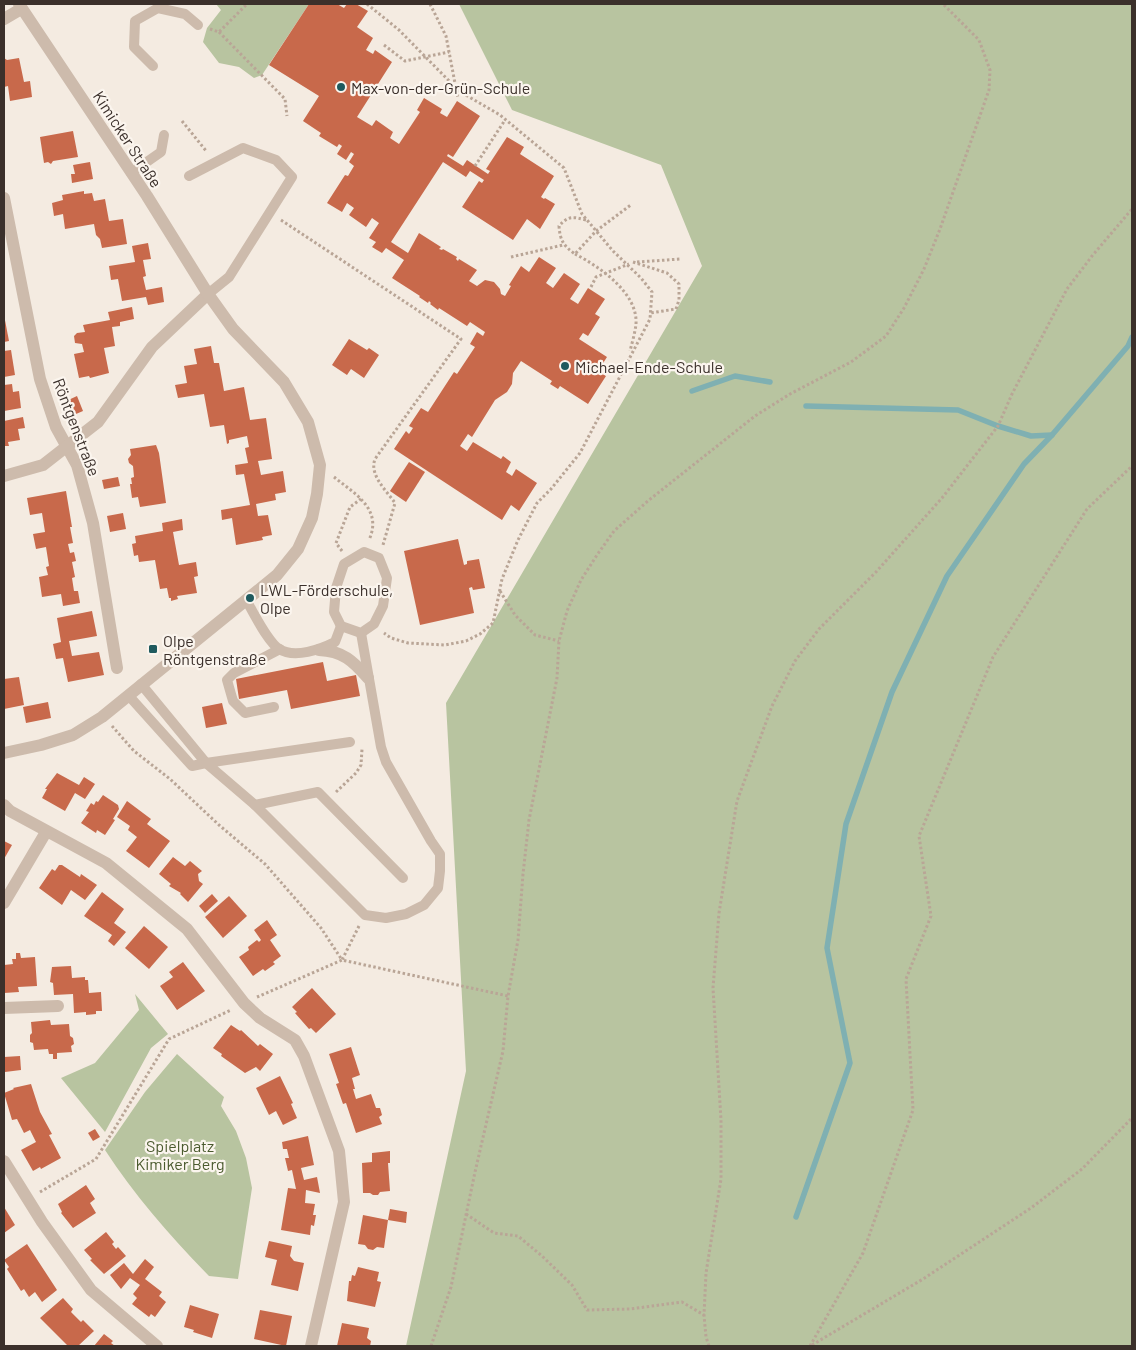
<svg xmlns="http://www.w3.org/2000/svg" width="1136" height="1350" viewBox="0 0 1136 1350" font-family="Barlow,sans-serif">
  <style>
    .green { fill: #b8c4a0 }
    .lines { fill: none; stroke-linecap: round; stroke-linejoin: round }
    .stream { stroke: #7fb0b2; stroke-width: 5.5 }
    .building { fill: #c8694b }
    .path { stroke: #b9a596; stroke-width: 3; stroke-dasharray: 2.5 2.5; stroke-linecap: butt }
    .lane { stroke: #cdbbac; stroke-width: 10 }
    .street { stroke: #cdbbac; stroke-width: 12 }
    .poi-dot { fill: #1f5a5e; stroke: #fbf5ee; stroke-width: 2 }
    .labels { text-anchor: middle; dominant-baseline: central; stroke-width: 4.5; stroke-linejoin: round; paint-order: stroke }
    .poi-label { font-size: 16px; fill: #3b302b; stroke: #fbf5ee; text-anchor: start }
    .street-label { font-size: 16px; fill: #3b302b; stroke: #fbf5ee }
    .park-label { font-size: 16px; fill: #4a5a2e; stroke: #fbf5ee }
  </style>
  <rect width="100%" height="100%" fill="#f4ebe1"/>
  <!-- green -->
  <g class="green">
    <polygon points="216,4 309,4 262,75 254,78 239,67 219,63 203,42 207,28 221,10"/>
    <polygon points="459,4 1132,4 1132,1346 406,1346 466,1071 446,703 702,266 661,165 512,110"/>
    <polygon points="135,994 168,1034 151,1048 105,1132 61,1078 95,1063 139,1010"/>
    <path d="M177,1054L224,1097L221,1106L236,1131L246,1158L252,1188L238,1279L209,1276C171,1237 135,1196 105,1150L145,1092Z"/>
  </g>
  <g class="lines">
    <!-- stream -->
    <g class="stream">
      <polyline points="692,391 735,376 770,382"/>
      <polyline points="806,406 958,410 998,426 1031,436 1052,435"/>
      <polyline points="796,1217 850,1063 827,948 846,824 892,692 947,576 1024,464 1052,435 1128,346 1132,337"/>
    </g>
  </g>
  <!-- building -->
  <g class="building">
    <polygon points="309,4 337,4 344,8 347,4 356,4 368,11 357,27 373,38 366,50 373,54 375,50 392,62 357,117 372,126 376,120 393,132 390,138 399,144 420,112 417,110 424,98 442,109 440,113 447,117 457,101 480,116 453,157 448,154 447,156 463,166 467,160 488,174 490,171 486,169 507,137 524,147 520,154 554,176 541,197 544,199 545,198 555,204 540,229 527,219 513,240 462,207 479,181 482,183 484,180 470,171 466,177 443,162 391,242 408,253 419,233 441,247 439,249 442,250 443,249 457,257 456,259 458,261 459,259 477,270 469,281 477,286 485,280 494,282 500,289 501,294 505,296 511,286 509,285 521,266 529,272 539,257 556,268 546,283 553,288 564,273 580,284 570,299 578,304 588,288 605,299 595,314 600,317 588,336 583,333 579,339 607,357 598,371 606,376 588,404 560,386 558,389 550,384 552,381 521,361 513,373 512,384 507,392 495,400 472,437 468,434 460,446 467,451 473,442 501,459 503,456 511,462 506,472 512,476 516,469 537,483 519,511 511,505 502,520 394,449 406,431 409,434 413,428 409,426 421,408 428,412 454,372 457,374 475,347 470,344 477,332 483,336 485,332 470,322 467,326 439,308 438,310 430,304 431,303 429,301 428,303 419,297 420,296 392,278 404,260 386,248 382,253 372,247 376,242 369,238 379,223 372,218 366,227 349,215 354,208 347,203 342,212 327,203 345,175 348,176 354,166 349,162 354,154 351,152 346,160 337,154 342,146 339,144 337,147 319,136 321,133 303,121 319,96 269,65"/>
    <polygon points="4,58 7,60 19,58 24,82 30,81 32,97 10,101 8,86 4,87"/>
    <polygon points="73,131 78,157 53,161 51,164 48,162 44,163 40,137"/>
    <polygon points="90,162 93,179 72,183 71,174 75,174 73,165"/>
    <polygon points="84,191 84,194 92,193 94,201 105,199 109,221 123,219 127,244 102,248 100,239 96,235 94,224 65,229 63,214 54,216 52,203 63,200 62,195"/>
    <polygon points="148,243 151,259 143,260 146,276 143,277 146,290 162,287 164,302 148,305 146,297 122,301 118,279 111,280 109,266 135,262 132,246"/>
    <polygon points="132,307 134,319 120,322 120,326 112,327 115,346 104,348 109,373 90,378 89,376 79,378 74,354 84,352 82,344 75,343 74,336 77,333 85,332 83,325 110,320 108,312"/>
    <polygon points="4,315 9,341 4,342"/>
    <polygon points="349,339 367,350 369,348 379,355 364,378 351,369 347,375 332,365"/>
    <polygon points="211,346 214,363 219,363 224,391 244,387 250,420 266,418 272,459 258,461 261,475 283,471 286,492 275,494 276,500 256,504 258,516 268,515 272,535 262,537 263,540 236,545 232,518 222,520 221,510 250,505 244,474 236,475 235,465 248,463 245,448 249,447 247,436 229,440 229,443 227,444 224,425 210,427 204,394 178,398 175,385 187,383 184,366 197,364 194,349"/>
    <polygon points="11,350 15,375 4,377 4,351"/>
    <polygon points="12,384 13,392 19,391 21,408 4,411 4,385"/>
    <polygon points="77,396 83,411 69,417 62,403"/>
    <polygon points="23,417 25,428 18,429 20,440 8,442 9,446 4,446 4,421"/>
    <polygon points="156,445 159,453 166,503 140,507 138,497 132,498 130,484 132,484 131,478 134,477 133,466 129,463 128,459 131,455 130,449"/>
    <polygon points="409,462 425,472 406,502 390,491"/>
    <polygon points="118,477 120,486 104,489 102,480"/>
    <polygon points="66,491 72,527 70,527 73,543 68,544 70,553 74,552 76,561 72,562 75,577 72,578 74,591 78,591 80,603 63,606 61,594 42,597 39,577 48,575 46,567 49,566 46,547 36,549 33,534 45,532 42,513 30,515 27,498"/>
    <polygon points="123,513 126,529 110,532 107,516"/>
    <polygon points="182,519 183,530 173,532 179,565 196,562 198,576 194,577 197,593 177,596 178,599 171,601 171,598 169,598 167,588 160,589 155,560 139,562 138,555 134,556 132,544 136,543 135,536 163,531 162,523"/>
    <polygon points="458,539 464,565 467,564 467,561 479,559 485,588 473,590 472,587 469,588 474,613 420,625 404,551"/>
    <polygon points="92,611 97,636 69,641 72,656 99,652 104,675 68,682 63,658 56,659 53,644 61,642 57,618"/>
    <polygon points="323,662 327,681 356,675 360,696 291,709 287,690 239,699 236,679"/>
    <polygon points="19,677 24,705 4,709 4,679"/>
    <polygon points="48,702 51,718 26,723 23,707"/>
    <polygon points="222,703 227,724 206,728 202,707"/>
    <polygon points="57,773 79,785 84,777 95,784 85,799 75,793 65,811 42,798 47,789 45,789"/>
    <polygon points="103,795 118,805 119,809 113,819 115,820 105,835 97,830 96,833 81,823 89,812 86,811 91,803 94,805 96,801 98,802"/>
    <polygon points="127,801 151,819 147,824 170,841 149,868 126,851 137,837 128,830 130,826 117,817"/>
    <polygon points="4,841 12,845 4,859"/>
    <polygon points="173,857 185,866 190,861 202,871 198,874 199,881 203,884 188,902 180,894 181,893 169,886 171,884 159,874"/>
    <polygon points="59,865 62,865 80,877 81,874 97,885 85,900 71,890 62,905 39,888 52,869 55,871"/>
    <polygon points="102,892 124,909 114,923 126,932 114,946 108,941 112,935 84,916"/>
    <polygon points="212,894 218,901 205,913 199,906"/>
    <polygon points="229,896 247,916 223,938 205,917"/>
    <polygon points="267,920 277,935 270,940 281,956 273,962 275,964 265,971 263,969 253,976 239,957 249,950 248,947 257,940 259,942 261,940 254,930"/>
    <polygon points="144,926 168,947 149,969 125,948"/>
    <polygon points="16,953 20,953 21,958 35,957 37,986 18,987 19,992 4,993 4,965 13,964 12,959 16,959"/>
    <polygon points="183,962 205,991 177,1010 160,986 173,977 169,972"/>
    <polygon points="71,966 72,978 85,977 85,980 88,980 89,993 101,992 102,1011 96,1011 96,1014 86,1015 86,1012 74,1013 73,994 54,995 53,983 50,982 52,967"/>
    <polygon points="312,988 336,1014 316,1033 311,1028 309,1029 295,1013 297,1012 292,1007"/>
    <polygon points="50,1020 51,1025 69,1024 70,1036 73,1038 74,1044 71,1046 72,1052 57,1053 57,1059 53,1059 53,1054 49,1054 48,1049 34,1050 33,1043 30,1042 30,1035 32,1033 31,1022"/>
    <polygon points="231,1025 240,1031 241,1030 258,1046 260,1044 273,1054 260,1071 256,1067 245,1073 221,1056 222,1054 213,1048"/>
    <polygon points="351,1047 360,1075 352,1078 355,1089 353,1089 356,1099 371,1094 376,1108 380,1108 382,1115 379,1117 382,1124 356,1133 346,1103 343,1104 336,1084 339,1083 329,1054"/>
    <polygon points="20,1056 21,1070 5,1072 4,1057"/>
    <polygon points="280,1076 293,1103 291,1104 297,1118 283,1125 276,1111 269,1115 256,1088"/>
    <polygon points="31,1084 40,1112 52,1134 49,1135 61,1158 41,1169 40,1167 33,1171 21,1150 36,1142 30,1130 24,1133 17,1119 12,1120 4,1093 14,1089 13,1088"/>
    <polygon points="95,1129 100,1137 93,1141 88,1133"/>
    <polygon points="308,1136 314,1165 301,1168 304,1180 317,1177 320,1193 306,1190 305,1203 315,1204 313,1215 316,1215 314,1226 311,1225 310,1235 281,1230 288,1188 296,1189 292,1170 288,1171 285,1158 289,1158 287,1149 283,1149 282,1142"/>
    <polygon points="390,1151 390,1163 388,1163 390,1191 380,1192 378,1195 373,1195 370,1193 363,1193 362,1163 372,1162 372,1153"/>
    <polygon points="86,1185 95,1199 90,1203 96,1213 73,1228 61,1213 62,1212 58,1204"/>
    <polygon points="4,1207 15,1225 4,1233"/>
    <polygon points="390,1209 407,1212 406,1223 388,1220 384,1248 377,1247 373,1250 368,1249 365,1245 358,1244 363,1215 388,1220"/>
    <polygon points="106,1232 114,1242 112,1244 116,1249 118,1247 126,1256 104,1274 90,1260 92,1259 84,1250"/>
    <polygon points="269,1241 292,1246 290,1256 294,1261 304,1263 298,1291 271,1285 277,1260 265,1257"/>
    <polygon points="27,1244 57,1290 42,1302 35,1292 29,1297 24,1289 21,1291 7,1269 9,1267 4,1260"/>
    <polygon points="145,1259 154,1267 145,1279 162,1292 159,1296 166,1302 155,1317 151,1314 149,1317 132,1304 137,1298 133,1294 140,1285 130,1278 121,1289 110,1275 124,1263 133,1274"/>
    <polygon points="358,1267 379,1272 377,1281 381,1282 375,1307 347,1301 349,1281 351,1281 352,1275 355,1276"/>
    <polygon points="63,1298 73,1309 71,1312 81,1322 83,1320 94,1331 78,1346 68,1346 40,1318"/>
    <polygon points="190,1305 219,1314 212,1338 193,1332 194,1330 184,1327"/>
    <polygon points="260,1310 292,1316 286,1346 254,1339"/>
    <polygon points="342,1323 369,1328 367,1338 371,1341 370,1346 337,1346"/>
    <polygon points="104,1334 113,1341 111,1343 115,1346 94,1346"/>
  </g>
  <g class="lines">
    <!-- path -->
    <g class="path">
      <polyline points="367,4 399,30 459,91 500,115 564,168 582,214 613,251 641,278 652,292 650,319 580,453 551,489 537,503 518,540 502,579 493,623 480,634 466,641 445,645 408,643 391,638 384,633"/>
      <polyline points="430,4 446,36 458,99"/>
      <polyline points="210,29 219,32 247,4"/>
      <polyline points="219,32 285,99 287,116"/>
      <polyline points="384,45 405,61 449,52"/>
      <polyline points="182,121 207,152"/>
      <polyline points="475,166 505,120"/>
      <path d="M281,220L461,339L375,459C369,475 386,490 395,503L383,545"/>
      <path d="M586,220C573,217 569,215 559,226C560,241 564,246 575,254L596,231L632,204"/>
      <path d="M575,254C600,267 638,293 636,324C635,333 632,343 630,351"/>
      <polyline points="511,257 563,245"/>
      <polyline points="633,262 667,273 679,284 679,300 676,309 650,313"/>
      <polyline points="637,262 681,259"/>
      <polyline points="591,287 596,277 629,264"/>
      <path d="M334,477C355,494 383,509 369,540"/>
      <polyline points="342,551 336,543 350,507 361,499"/>
      <polyline points="500,591 515,615 535,635 559,641"/>
      <polyline points="112,726 134,751 170,779 219,825 265,864 321,928 342,960 257,997"/>
      <polyline points="336,792 356,773 361,765 362,749"/>
      <polyline points="359,926 342,960 508,996"/>
      <polyline points="40,1192 96,1159 169,1039 231,1010"/>
      <polyline points="466,1214 494,1233 518,1236 542,1256 572,1285 587,1310 630,1309 682,1302 704,1315"/>
      <polyline points="812,1345 923,1279 1031,1208 1082,1169 1132,1118"/>
      <polyline points="431,1346 451,1287 475,1172 503,1051 508,996 518,940 523,874 529,820 557,678 559,641 567,611 581,580 597,555 614,531 649,500 755,416 790,394 851,362 886,336 904,308 924,269 940,229 989,90 990,70 979,40 943,4"/>
      <polyline points="709,1346 706,1337 704,1315 706,1273 721,1179 721,1120 713,988 719,913 737,801 772,706 795,661 819,629 876,572 942,498 998,426 1012,394 1067,289 1092,256 1132,209"/>
      <polyline points="810,1346 863,1253 913,1110 906,979 931,916 919,836 993,657 1087,509 1132,466"/>
    </g>
    <!-- lane -->
    <g class="lane">
      <polyline points="153,66 134,47 135,21 158,8 185,14 198,25"/>
      <polyline points="131,173 161,152 164,135"/>
      <polyline points="189,176 243,148 276,160 292,177 229,277 208,294"/>
      <polygon points="364,552 379,558 387,578 383,606 374,624 361,633 341,626 334,612 336,588 344,564"/>
      <path d="M246,600C254,613 267,641 279,649C295,659 321,649 335,642L341,626"/>
      <polyline points="129,696 192,766 206,763 141,684"/>
      <polyline points="274,707 245,713 233,701 227,680 234,673 280,649"/>
      <polyline points="350,742 206,763 255,805 318,792 403,878"/>
      <polyline points="255,805 365,915 386,918 406,914 424,905 438,888 440,871 440,854 431,841 386,762 381,747 361,633"/>
    </g>
    <!-- street -->
    <g class="street">
      <polyline points="4,19 21,9"/>
      <polyline points="4,198 40,379 56,427 77,465 93,523 117,668"/>
      <polyline points="4,476 43,465 98,422 152,347 208,294"/>
      <path d="M319,650C343,651 353,661 368,678"/>
      <polyline points="4,753 41,745 73,735 102,717 277,575 298,549 312,518 317,494 320,465 308,422 284,382 233,329 208,294 147,196 19,4"/>
      <polyline points="4,805 10,811 106,863 187,929 244,1003 260,1018 295,1040 304,1056 339,1151 344,1202 311,1346"/>
      <polyline points="4,903 46,832"/>
      <polyline points="4,1008 58,1006"/>
      <polyline points="4,1161 42,1222 91,1290 157,1346"/>
    </g>
  </g>
  <!-- markers -->
  <g class="poi-dot">
    <circle cx="341" cy="87" r="5"/>
    <circle cx="565" cy="366" r="5"/>
    <circle cx="250" cy="598" r="5"/>
    <rect x="148" y="644" width="10" height="10" rx="2.5"/>
  </g>
  <g class="labels">
    <!-- poi labels -->
    <g class="poi-label">
      <text x="351" y="87">Max-von-der-Grün-Schule</text>
      <text x="575" y="366">Michael-Ende-Schule</text>
      <text x="260" y="589">LWL-Förderschule,<tspan x="260" dy="18">Olpe</tspan></text>
      <text x="163" y="640">Olpe<tspan x="163" dy="18">Röntgenstraße</tspan></text>
    </g>
    <!-- street labels -->
    <g class="street-label">
      <text transform="translate(128 139) rotate(57)">Kimicker Straße</text>
      <text transform="translate(77 427) rotate(69)">Röntgenstraße</text>
    </g>
    <!-- park labels -->
    <g class="park-label">
      <text x="180" y="1145">Spielplatz<tspan x="180" dy="18">Kimiker Berg</tspan></text>
    </g>
  </g>
  <!-- border -->
  <rect width="1136" height="1350" fill="none" stroke="#3b302b" stroke-width="10"/>
</svg>
